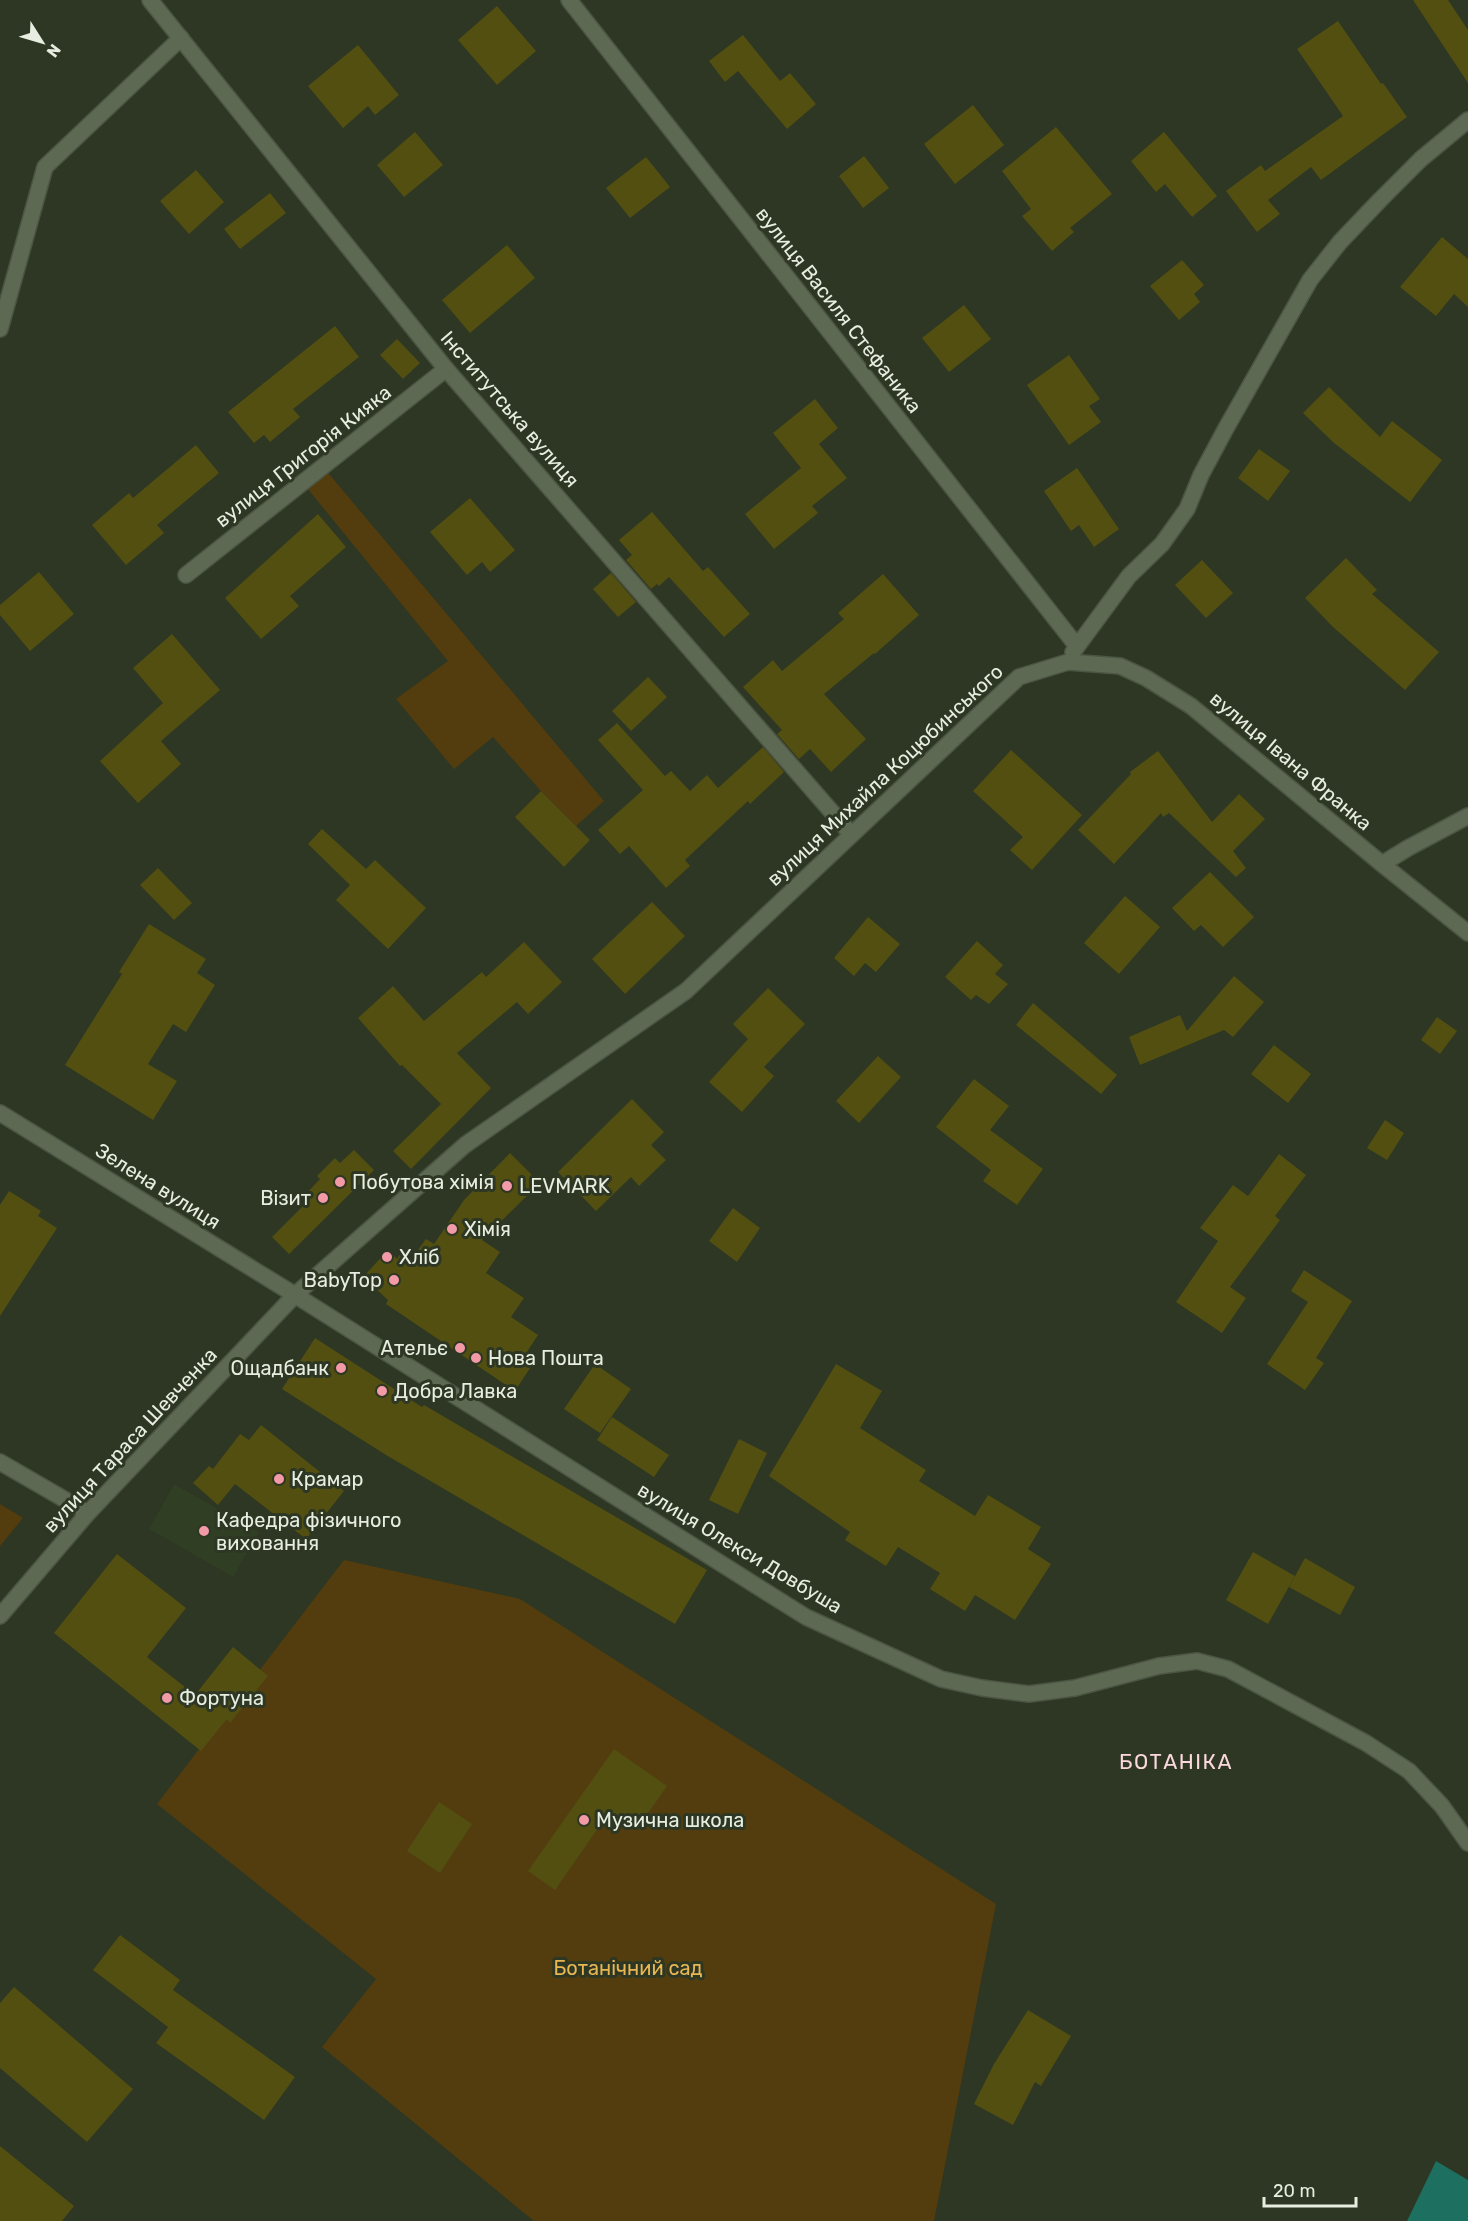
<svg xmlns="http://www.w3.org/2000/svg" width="1468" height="2221" viewBox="0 0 1468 2221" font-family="Rubik,sans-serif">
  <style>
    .built { fill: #303e23 }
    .green { fill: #533d0e }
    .water { fill: #1d6f60 }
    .building { fill: #524f11 }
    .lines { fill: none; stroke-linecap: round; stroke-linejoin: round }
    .minor-casing { stroke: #4c5443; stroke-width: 18 }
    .minor { stroke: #5e6953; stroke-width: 15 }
    .poi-dot { fill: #f39aa7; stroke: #2d3723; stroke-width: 2 }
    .labels { text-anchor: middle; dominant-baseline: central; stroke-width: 6; stroke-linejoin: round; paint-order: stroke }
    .street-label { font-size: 20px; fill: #e7eee1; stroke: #2d3723 }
    .poi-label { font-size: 20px; fill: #e7eee1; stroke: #2d3723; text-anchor: start }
    .park-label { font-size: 20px; fill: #e8b652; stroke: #2d3723 }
    .neighbourhood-label { font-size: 21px; letter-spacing: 1.5px; fill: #fbd8dc; stroke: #2d3723 }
  </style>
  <rect width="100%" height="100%" fill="#2d3723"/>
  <!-- built -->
  <polygon class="built" points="174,1484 259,1532 233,1577 149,1529"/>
  <!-- green -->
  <g class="green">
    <polygon points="324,468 604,801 576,826 541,791 493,737 454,769 396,699 448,661 303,483"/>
    <polygon points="0,1504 23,1518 0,1546"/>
    <polygon points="344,1560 520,1599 996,1904 934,2221 534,2221 322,2047 376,1979 157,1804"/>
  </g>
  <!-- water -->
  <polygon class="water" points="1436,2161 1468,2180 1468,2221 1407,2221"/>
  <!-- building -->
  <g class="building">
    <polygon points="1413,0 1448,0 1468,30 1468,83"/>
    <polygon points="497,6 536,51 497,85 458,40"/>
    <polygon points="1338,21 1381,84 1383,83 1407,117 1321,180 1311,167 1268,200 1280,214 1257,232 1226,191 1261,165 1265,171 1343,116 1297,49"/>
    <polygon points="743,35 780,81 790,73 816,104 787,129 738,71 725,82 709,61"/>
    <polygon points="358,45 399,95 375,115 368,106 343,128 308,86"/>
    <polygon points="973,105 1004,145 955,184 924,144"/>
    <polygon points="1056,127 1112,194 1070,228 1074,232 1052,251 1022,216 1031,209 1002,171"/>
    <polygon points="415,132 443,165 404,197 377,165"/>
    <polygon points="1164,132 1217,196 1192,217 1165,184 1156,192 1131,161"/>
    <polygon points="864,156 889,188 863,208 839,176"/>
    <polygon points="646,157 670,187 630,218 606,188"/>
    <polygon points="196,170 224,202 189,234 160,201"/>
    <polygon points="270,193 286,213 240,249 224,229"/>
    <polygon points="1442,237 1468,259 1468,307 1454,294 1436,316 1400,287"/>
    <polygon points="507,245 535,278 470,333 442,300"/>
    <polygon points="1182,260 1204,285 1194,294 1200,302 1179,320 1150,286"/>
    <polygon points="964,305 991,339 949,372 922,338"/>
    <polygon points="335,326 359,357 293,409 300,417 270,442 264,435 254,443 228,412"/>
    <polygon points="397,339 420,363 403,379 380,355"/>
    <polygon points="1069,355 1100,399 1089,406 1101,422 1069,445 1027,385"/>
    <polygon points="1329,387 1380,437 1392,421 1442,460 1410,502 1334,443 1303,413"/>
    <polygon points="815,399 838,428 819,444 847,478 812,506 818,513 774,549 745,514 801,468 773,433"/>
    <polygon points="196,445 219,473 157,525 164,533 126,565 92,525 129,493 133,498"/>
    <polygon points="1259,449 1290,471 1268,501 1238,478"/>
    <polygon points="1077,468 1119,529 1094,547 1079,525 1071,531 1044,491"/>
    <polygon points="470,498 515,550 490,572 482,562 467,575 430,532"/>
    <polygon points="652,512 703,571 708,567 750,614 724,637 669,577 659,586 657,584 651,589 626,560 632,555 619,540"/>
    <polygon points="318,514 346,547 290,596 299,606 261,639 225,598"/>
    <polygon points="1346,558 1377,590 1372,594 1439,652 1405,690 1333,627 1305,598"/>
    <polygon points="1202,560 1233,593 1206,618 1175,585"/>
    <polygon points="39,572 74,614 30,651 0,615 0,605"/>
    <polygon points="611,573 636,602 618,617 593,589"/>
    <polygon points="883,574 919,615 875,654 874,653 824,694 866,739 831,772 810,749 799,759 777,734 782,730 743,687 773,660 782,671 844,619 838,613"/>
    <polygon points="172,634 220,690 161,741 181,764 138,803 100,761 163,703 133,668"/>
    <polygon points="648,677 667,697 631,731 612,711"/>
    <polygon points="617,723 665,776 671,771 690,791 707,775 718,788 763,747 784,772 750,804 748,801 685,860 690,866 666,888 629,846 620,854 598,830 643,790 598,740"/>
    <polygon points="1011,750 1082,815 1032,870 1010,850 1023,837 973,791"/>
    <polygon points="1158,751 1212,822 1239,794 1265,819 1233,851 1246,868 1236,877 1169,813 1163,817 1161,813 1114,864 1078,830 1131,774 1130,772"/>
    <polygon points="541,791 590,840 564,867 515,817"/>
    <polygon points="322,829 366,869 375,860 426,908 388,949 336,900 350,885 308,844"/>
    <polygon points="158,868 192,903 174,920 140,885"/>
    <polygon points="1210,872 1254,917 1223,947 1201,925 1194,931 1172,908"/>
    <polygon points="1125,896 1160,927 1119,974 1084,943"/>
    <polygon points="652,902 685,936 625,994 592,959"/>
    <polygon points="868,917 900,944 876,972 865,963 854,976 834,958"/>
    <polygon points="149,924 206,959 197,973 215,985 186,1032 173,1024 148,1064 177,1081 153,1120 65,1065 122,974 119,972"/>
    <polygon points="977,941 1003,965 995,974 1008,984 989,1004 976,995 971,1000 945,977"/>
    <polygon points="524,942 562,982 528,1014 517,1002 457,1053 491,1088 411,1169 393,1151 441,1104 402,1065 400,1066 358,1018 393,986 424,1021 482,972 486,977"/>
    <polygon points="1234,976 1264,1002 1233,1037 1224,1030 1140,1065 1129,1037 1180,1015 1187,1031"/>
    <polygon points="768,988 805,1024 764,1067 774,1076 742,1112 709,1082 748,1039 733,1024"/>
    <polygon points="1033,1003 1117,1075 1101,1094 1016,1025"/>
    <polygon points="1437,1017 1457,1031 1440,1054 1421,1040"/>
    <polygon points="1274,1045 1311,1074 1288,1103 1251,1074"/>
    <polygon points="878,1056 901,1077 859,1123 836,1101"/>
    <polygon points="974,1079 1009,1106 990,1130 1043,1169 1017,1205 983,1181 991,1170 936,1127"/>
    <polygon points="632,1099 664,1132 651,1145 666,1160 639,1186 631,1177 596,1211 558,1172"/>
    <polygon points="1385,1120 1404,1133 1387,1160 1367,1148"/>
    <polygon points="354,1150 374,1170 289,1254 272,1237 309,1200 305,1195 320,1179 317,1176 335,1158 340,1163"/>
    <polygon points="510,1153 540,1183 482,1240 500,1252 486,1273 524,1298 511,1317 538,1335 525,1355 534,1362 515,1391 386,1304 388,1300 363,1277 388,1250 397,1259 400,1254 410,1261 426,1239 434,1244 464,1200"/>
    <polygon points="1279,1154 1306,1175 1275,1216 1280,1220 1230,1287 1246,1298 1222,1333 1176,1302 1218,1241 1200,1228 1233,1185 1248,1196"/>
    <polygon points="9,1191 41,1211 38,1216 57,1228 0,1316 0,1205"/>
    <polygon points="733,1208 760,1228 737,1262 709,1241"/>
    <polygon points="1304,1270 1352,1301 1316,1358 1324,1363 1305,1390 1267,1364 1308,1302 1291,1291"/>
    <polygon points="315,1338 422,1407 424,1405 707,1570 675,1624 386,1455 282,1389"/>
    <polygon points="595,1364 631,1389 600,1433 564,1409"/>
    <polygon points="836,1364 882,1391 860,1428 926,1470 919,1481 975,1516 988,1495 1041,1527 1028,1549 1051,1564 1015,1620 975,1595 965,1611 930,1589 940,1573 898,1547 886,1566 845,1540 850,1532 769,1476"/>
    <polygon points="612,1417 669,1455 654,1477 597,1440"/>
    <polygon points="261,1425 344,1491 306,1539 235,1484 218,1505 193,1483 209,1466 213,1469 240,1434 249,1440"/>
    <polygon points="739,1439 767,1453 738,1514 709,1500"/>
    <polygon points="1253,1552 1295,1576 1268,1624 1226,1600"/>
    <polygon points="117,1554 186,1608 147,1657 195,1695 233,1647 268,1676 230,1723 227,1719 201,1751 54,1633"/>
    <polygon points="1305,1558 1355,1587 1340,1615 1289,1587"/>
    <polygon points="614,1749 667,1786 636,1830 610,1811 555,1890 528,1871"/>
    <polygon points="439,1802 472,1824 440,1873 407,1851"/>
    <polygon points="120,1935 180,1980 173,1990 295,2077 264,2120 156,2043 168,2027 93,1970"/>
    <polygon points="14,1987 133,2089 87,2142 0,2068 0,2003"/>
    <polygon points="1028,2010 1071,2036 1041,2086 1035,2082 1013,2125 974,2104 994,2064"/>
    <polygon points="0,2146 74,2206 62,2221 0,2221"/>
  </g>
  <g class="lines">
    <defs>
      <g id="minor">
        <polyline points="150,0 446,369 851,834"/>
        <polyline points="569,0 1076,645"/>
        <polyline points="0,329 45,167 181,38"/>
        <polyline points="186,575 446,369"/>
        <polyline points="1073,652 1129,576 1162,544 1187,509 1201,475 1225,430 1310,280 1340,242 1380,200 1421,159 1468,120"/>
        <polyline points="1382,864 1408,848 1468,816"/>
        <polyline points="0,1113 295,1295 806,1617 941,1679 982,1688 1029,1694 1075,1688 1159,1666 1197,1661 1228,1669 1366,1743 1409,1771 1442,1806 1468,1843"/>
        <polyline points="0,1462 88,1513"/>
        <polyline points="0,1616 88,1513 295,1295 465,1145 686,991 1019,677 1068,662 1120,666 1146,678 1191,706 1382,864 1468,933"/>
      </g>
    </defs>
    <!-- minor casing -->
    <use href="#minor" class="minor-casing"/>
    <!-- minor -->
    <use href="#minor" class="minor"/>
  </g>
  <!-- markers -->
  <g class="poi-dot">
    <circle cx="340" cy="1182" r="6"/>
    <circle cx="507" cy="1186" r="6"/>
    <circle cx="323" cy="1198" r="6"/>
    <circle cx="452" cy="1229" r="6"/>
    <circle cx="387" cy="1257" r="6"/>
    <circle cx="394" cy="1280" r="6"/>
    <circle cx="460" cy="1348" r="6"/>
    <circle cx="476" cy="1358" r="6"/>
    <circle cx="341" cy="1368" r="6"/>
    <circle cx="382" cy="1391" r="6"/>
    <circle cx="279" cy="1479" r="6"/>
    <circle cx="204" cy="1531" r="6"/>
    <circle cx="167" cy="1698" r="6"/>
    <circle cx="584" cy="1820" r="6"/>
  </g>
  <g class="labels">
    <!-- street labels -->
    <g class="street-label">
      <text transform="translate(839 310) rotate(52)">вулиця Василя Стефаника</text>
      <text transform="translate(510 409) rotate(49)">Інститутська вулиця</text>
      <text transform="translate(303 456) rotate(-38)">вулиця Григорія Кияка</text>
      <text transform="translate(1291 761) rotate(40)">вулиця Івана Франка</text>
      <text transform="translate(885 775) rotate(-43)">вулиця Михайла Коцюбинського</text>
      <text transform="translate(158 1186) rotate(32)">Зелена вулиця</text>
      <text transform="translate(130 1440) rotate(-47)">вулиця Тараса Шевченка</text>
      <text transform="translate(740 1548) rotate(31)">вулиця Олекси Довбуша</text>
    </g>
    <!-- poi labels -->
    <g class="poi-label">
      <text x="352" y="1182">Побутова хімія</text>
      <text x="519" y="1186">LEVMARK</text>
      <text x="311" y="1198" text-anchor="end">Візит</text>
      <text x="464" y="1229">Хімія</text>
      <text x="399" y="1257">Хліб</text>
      <text x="382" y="1280" text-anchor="end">BabyTop</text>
      <text x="448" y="1348" text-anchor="end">Ательє</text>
      <text x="488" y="1358">Нова Пошта</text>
      <text x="329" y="1368" text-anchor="end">Ощадбанк</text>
      <text x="394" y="1391">Добра Лавка</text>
      <text x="291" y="1479">Крамар</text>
      <text x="216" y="1520">Кафедра фізичного<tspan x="216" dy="23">виховання</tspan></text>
      <text x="179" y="1698">Фортуна</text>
      <text x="596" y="1820">Музична школа</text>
    </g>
    <!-- park labels -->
    <g class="park-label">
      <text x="628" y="1968">Ботанічний сад</text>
    </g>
    <!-- neighbourhood labels -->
    <g class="neighbourhood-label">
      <text x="1176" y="1761">БОТАНІКА</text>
    </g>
  </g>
  <!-- north arrow -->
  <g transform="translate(42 42) rotate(127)" stroke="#2d3723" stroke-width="4.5" paint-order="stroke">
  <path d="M0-4.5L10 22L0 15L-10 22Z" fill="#e7eee1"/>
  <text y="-9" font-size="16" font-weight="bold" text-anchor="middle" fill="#e7eee1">N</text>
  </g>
  <!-- scale -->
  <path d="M1264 2197v9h92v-9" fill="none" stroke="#e7eee1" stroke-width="3"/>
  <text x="1273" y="2197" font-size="18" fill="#e7eee1" stroke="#2d3723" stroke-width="4.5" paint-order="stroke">20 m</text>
</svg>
